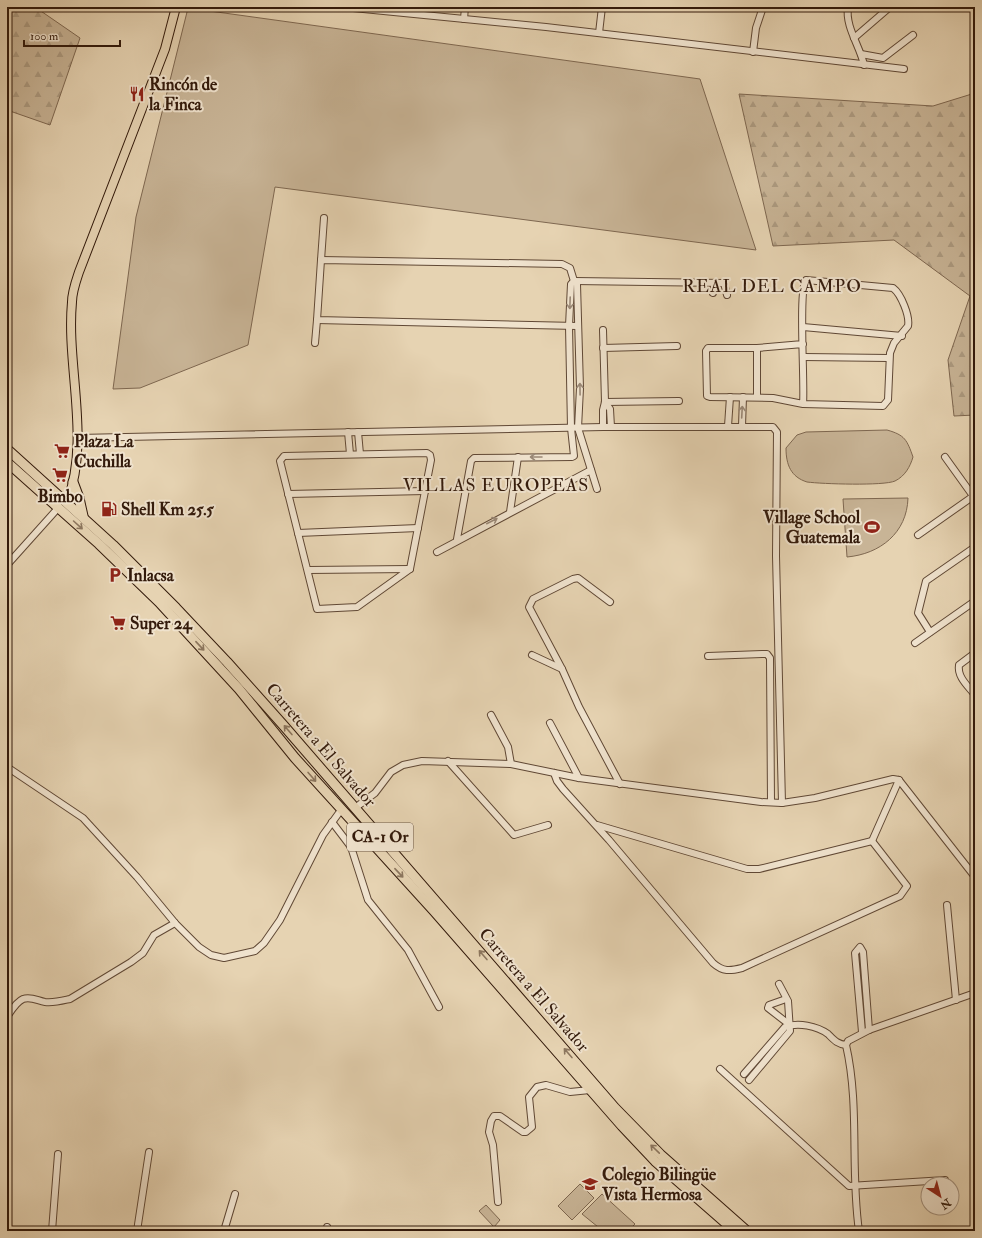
<svg xmlns="http://www.w3.org/2000/svg" width="982" height="1238" viewBox="0 0 982 1238" font-family="'IM FELL Double Pica',serif">
  <style>
    .grass { fill: #c8b496; stroke: #7e6750 }
    .forest { fill: url(#forest-firs); stroke: #7e6750 }
    .lines { fill: none; stroke-linecap: round; stroke-linejoin: round }
    .minor-casing { stroke: #604835; stroke-width: 8 }
    .major-casing { stroke: #331a0b; stroke-width: 10 }
    .highway-casing { stroke: #331a0b; stroke-width: 11 }
    .minor { stroke: #efe2cd; stroke-width: 6 }
    .major { stroke: #e6d3b2; stroke-width: 8 }
    .highway { stroke: #e6d3b2; stroke-width: 9 }
    .oneway { stroke: #9a8876 }
    .oneway2 { stroke: #8c765e }
    .labels { text-anchor: middle; dominant-baseline: central; stroke-width: 4; stroke-linejoin: round; paint-order: stroke }
    .shield { fill: #efe2cd; stroke: #6b5645; stroke-width: 1 }
    .shield-label { font-size: 16px; font-weight: bold; fill: #331a0b }
    .poi-label { font-size: 17px; font-weight: bold; fill: #331a0b; stroke: #efe2cd; text-anchor: start }
    .street-label { font-size: 17px; fill: #331a0b; stroke: #efe2cd }
    .neighbourhood-label { font-size: 18px; letter-spacing: 1px; fill: #331a0b; stroke: #efe2cd }
  </style>
  <defs>
    <pattern id="forest-firs" width="22" height="20" patternUnits="userSpaceOnUse"><rect width="22" height="20" fill="#c8b496"/><path d="M5 1l3.5 6h-7zM16 11l3.5 6h-7z" fill="#ac9a80"/></pattern>
  </defs>
  <rect width="100%" height="100%" fill="#e6d3b2"/>
  <filter id="stains"><feTurbulence type="fractalNoise" baseFrequency=".005" numOctaves="4"/><feColorMatrix values="0 0 0 0 .2 0 0 0 0 .09 0 0 0 0 .02 0 0 0 .5 -.17"/></filter>
  <radialGradient id="worn" r=".72"><stop offset=".6" stop-color="#630" stop-opacity="0"/><stop offset="1" stop-color="#630" stop-opacity=".3"/></radialGradient>
  <!-- grass -->
  <g class="grass">
    <polygon points="188,8 700,79 756,250 275,187 248,345 140,388 113,389 136,217"/>
    <path d="M887,430C905,435 907,440 913,457C910,467 905,476 895,481C884,486 822,484 807,482C791,477 786,465 786,448L797,435L806,432Z"/>
    <path d="M908,498C907,533 880,554 847,557L843,499Z"/>
    <polygon points="580,1184 594,1198 572,1220 558,1206"/>
    <polygon points="602,1194 635,1224 628,1231 603,1231 582,1214"/>
    <polygon points="486,1205 500,1220 494,1227 479,1211"/>
  </g>
  <!-- forest -->
  <g class="forest">
    <polygon points="7,7 35,7 80,38 50,125 7,110"/>
    <polygon points="975,93 975,415 954,416 948,360 970,296 894,240 773,246 739,94 933,106"/>
  </g>
  <g class="lines">
    <defs>
      <g id="minor">
        <polyline points="343,7 546,27 904,69"/>
        <path d="M848,7C845,27 860,46 864,65"/>
        <polyline points="464,19 465,7"/>
        <polyline points="599,33 602,7"/>
        <polyline points="854,38 890,7"/>
        <polyline points="753,52 756,28 763,7"/>
        <polyline points="861,54 883,58 913,35"/>
        <polyline points="321,260 324,218"/>
        <polyline points="574,281 724,283 727,295"/>
        <polyline points="713,293 715,283"/>
        <polyline points="577,326 317,320 321,260 562,264 570,268 574,281 577,284 580,388 578,428 597,489"/>
        <polyline points="803,327 902,336"/>
        <polyline points="603,330 605,402 603,410 603,427"/>
        <polyline points="315,343 317,320"/>
        <path d="M803,344L757,348H708L706,351L707,396L710,397L773,398L803,404L883,406L888,400L890,353L894,343L908,326C910,316 901,294 893,288L806,280C798,289 805,385 803,404"/>
        <polyline points="603,348 677,346"/>
        <polyline points="804,357 889,358"/>
        <polyline points="757,397 757,348"/>
        <polyline points="605,402 679,401"/>
        <polyline points="605,402 610,409 611,427"/>
        <polyline points="728,426 730,397"/>
        <polyline points="742,426 743,397"/>
        <polyline points="348,432 350,454"/>
        <polyline points="358,432 360,454"/>
        <polyline points="78,438 603,427 773,427 777,432 776,556 782,803"/>
        <polygon points="427,453 430,455 431,460 410,569 357,607 317,609 280,461 284,456"/>
        <polyline points="945,457 973,496"/>
        <polyline points="288,494 425,491"/>
        <polyline points="510,512 518,457"/>
        <polyline points="298,533 418,528"/>
        <polyline points="918,535 975,495"/>
        <polyline points="457,539 471,461 474,458 572,457 574,456 571,428 569,326 571,284 574,281"/>
        <polyline points="437,552 591,470"/>
        <polyline points="7,565 59,507"/>
        <polyline points="308,570 410,569"/>
        <polyline points="930,632 918,613 926,581 975,547"/>
        <polyline points="915,643 975,601"/>
        <path d="M975,653L959,665C957,677 968,686 975,695"/>
        <polyline points="532,655 562,669 579,707 620,784"/>
        <polyline points="708,656 762,654 767,654 770,658 771,802"/>
        <polyline points="562,669 529,607 533,599 573,579 578,578 610,602"/>
        <polyline points="491,715 508,747 511,764"/>
        <polyline points="550,723 579,778"/>
        <polyline points="448,761 514,835 548,825"/>
        <polyline points="7,767 83,818 137,877 175,923 199,947 211,955 224,958 255,951 264,943 280,920 323,835 341,810"/>
        <path d="M554,773L557,781L563,789L609,840L713,963C723,972 730,971 742,968L900,896L907,886L872,841"/>
        <polyline points="355,808 375,793 391,772 403,765 422,761 511,764 579,778 761,802 782,803 815,798 893,779 899,780 975,877"/>
        <polyline points="332,822 351,847 368,900 408,950 439,1007"/>
        <polyline points="597,825 747,869 759,869 872,841"/>
        <polyline points="872,841 899,780"/>
        <polyline points="947,905 956,1000"/>
        <polyline points="786,999 769,1005 768,1008 790,1025"/>
        <path d="M7,1017C11,1011 16,1002 23,999C31,996 38,1001 45,1002C54,1003 61,1001 70,999L131,962L143,953L154,935L175,923"/>
        <polyline points="862,1032 855,953 860,947 863,952 869,1030"/>
        <polyline points="720,1069 849,1186 945,1180"/>
        <path d="M744,1074L785,1027C798,1022 817,1026 828,1034C834,1040 837,1044 846,1045"/>
        <polyline points="749,1080 790,1031 788,1001 779,984"/>
        <polyline points="498,1202 493,1145 489,1132 491,1121 494,1116 500,1116 523,1132 526,1132 532,1127 529,1097 537,1087 546,1085 570,1092 590,1090"/>
        <polyline points="52,1231 58,1154"/>
        <polyline points="137,1231 149,1152"/>
        <polyline points="224,1231 235,1194"/>
        <polyline points="326,1231 327,1227"/>
        <path d="M859,1231C850,1169 860,1106 846,1045L848,1041L869,1030L975,993"/>
      </g>
      <path id="major" d="M67,502C91,440 66,366 72,302C72,292 76,281 79,272L165,49L176,7"/>
      <g id="highway">
        <polyline points="7,449 113,545 176,608 227,662 284,726 615,1108 660,1154 747,1231"/>
        <polyline points="7,462 99,544 159,602 239,689 295,758 434,911 622,1126 655,1161 735,1231"/>
        <polyline points="73,482 79,498 83,516"/>
      </g>
    </defs>
    <!-- minor casing -->
    <use href="#minor" class="minor-casing"/>
    <!-- major casing -->
    <use href="#major" class="major-casing"/>
    <!-- highway casing -->
    <use href="#highway" class="highway-casing"/>
    <!-- minor -->
    <use href="#minor" class="minor"/>
    <!-- major -->
    <use href="#major" class="major"/>
    <!-- highway -->
    <use href="#highway" class="highway"/>
  </g>
  <!-- one-way arrows -->
  <defs><path id="oneway-shaft" d="M-6 0H5M1.5-3L5.5 0L1.5 3" fill="none" stroke-width="1.6" stroke-linecap="round" stroke-linejoin="round"/></defs>
  <g class="oneway">
    <use href="#oneway-shaft" transform="translate(570 303) rotate(92)"/>
    <use href="#oneway-shaft" transform="translate(580 389) rotate(-91)"/>
    <use href="#oneway-shaft" transform="translate(742 412) rotate(-87)"/>
    <use href="#oneway-shaft" transform="translate(536 457) rotate(180)"/>
    <use href="#oneway-shaft" transform="translate(492 521) rotate(-27)"/>
  </g>
  <g class="oneway2">
    <use href="#oneway-shaft" transform="translate(78 525) rotate(42)"/>
    <use href="#oneway-shaft" transform="translate(200 646) rotate(47)"/>
    <use href="#oneway-shaft" transform="translate(288 730) rotate(-131)"/>
    <use href="#oneway-shaft" transform="translate(312 777) rotate(49)"/>
    <use href="#oneway-shaft" transform="translate(399 873) rotate(47)"/>
    <use href="#oneway-shaft" transform="translate(483 955) rotate(-131)"/>
    <use href="#oneway-shaft" transform="translate(568 1053) rotate(-131)"/>
    <use href="#oneway-shaft" transform="translate(655 1149) rotate(-136)"/>
  </g>
  <!-- icons -->
  <defs>
    <symbol id="restaurant-bare" viewBox="-9 -9 18 18"><path d="M-5-6h1v4h1v-4h1v4h1v-4h1v5L-1.5 .5V6h-2V.5L-5-1ZM5-6V6H3V1.5H1.5Q1.5-4 5-6Z" fill="#8f2418" stroke="#efe2cd" stroke-width="2.5" paint-order="stroke"/></symbol>
    <symbol id="supermarket-bare" viewBox="-9 -9 18 18"><path d="M-6-5.5h2.5l.6 2H6L4.5 2H-2.5L-4.4-4H-6ZM-1.5 3.2a1.3 1.3 0 1 0 .1 0ZM3 3.2a1.3 1.3 0 1 0 .1 0Z" fill="#8f2418" stroke="#efe2cd" stroke-width="2.5" paint-order="stroke"/></symbol>
    <symbol id="fuel-bare" viewBox="-9 -9 18 18"><path d="M-5.5-6h7V0h2V4h1.3V-2.5L3-4.5l.8-.8L6-3V5H2.5V1h-1V6h-7ZM-4.2-4.7v3.2H.2V-4.7Z" fill="#8f2418" stroke="#efe2cd" stroke-width="2.5" paint-order="stroke"/></symbol>
    <symbol id="stadium-bare" viewBox="-9 -9 18 18"><path d="M0-5a6.5 5 0 1 0 0 10a6.5 5 0 1 0 0-10ZM-3.5-1.8h7v3.6h-7Z" fill="#8f2418" stroke="#efe2cd" stroke-width="2.5" paint-order="stroke"/></symbol>
    <symbol id="parking-bare" viewBox="-9 -9 18 18"><path d="M-3.5-5.5H1a3.5 3.5 0 0 1 0 7H-1V5.5H-3.5ZM-1-3.4V-.6H.8a1.4 1.4 0 0 0 0-2.8Z" fill="#8f2418" stroke="#efe2cd" stroke-width="2.5" paint-order="stroke"/></symbol>
    <symbol id="school-bare" viewBox="-9 -9 18 18"><path d="M0-5L7-2L0 1L-7-2ZM-4 1L0 2.5L4 1V4Q0 6-4 4Z" fill="#8f2418" stroke="#efe2cd" stroke-width="2.5" paint-order="stroke"/></symbol>
  </defs>
  <g fill-rule="evenodd">
    <use href="#restaurant-bare" x="126" y="83" width="22" height="22"/>
    <use href="#supermarket-bare" x="51" y="440" width="22" height="22"/>
    <use href="#supermarket-bare" x="49" y="464" width="22" height="22"/>
    <use href="#fuel-bare" x="98" y="498" width="22" height="22"/>
    <use href="#stadium-bare" x="861" y="516" width="22" height="22"/>
    <use href="#parking-bare" x="104" y="564" width="22" height="22"/>
    <use href="#supermarket-bare" x="107" y="612" width="22" height="22"/>
    <use href="#school-bare" x="579" y="1173" width="22" height="22"/>
  </g>
  <g class="labels">
    <!-- shield labels -->
    <rect class="shield" x="347" y="823" width="66" height="28" rx="3"/>
    <g class="shield-label">
      <text x="380" y="837">CA-1 Or</text>
    </g>
    <!-- poi labels -->
    <g class="poi-label">
      <text x="149" y="84">Rincón de<tspan x="149" dy="20">la Finca</tspan></text>
      <text x="74" y="441">Plaza La<tspan x="74" dy="20">Cuchilla</tspan></text>
      <text x="60" y="496" text-anchor="middle">Bimbo</text>
      <text x="121" y="509">Shell Km 25.5</text>
      <text x="860" y="517" text-anchor="end">Village School<tspan x="860" dy="20">Guatemala</tspan></text>
      <text x="127" y="575">Inlacsa</text>
      <text x="130" y="623">Super 24</text>
      <text x="602" y="1174">Colegio Bilingüe<tspan x="602" dy="20">Vista Hermosa</tspan></text>
    </g>
    <!-- street labels -->
    <g class="street-label">
      <text transform="translate(321 745) rotate(49)">Carretera a El Salvador</text>
      <text transform="translate(534 990) rotate(49)">Carretera a El Salvador</text>
    </g>
    <!-- neighbourhood labels -->
    <g class="neighbourhood-label">
      <text x="772" y="286">REAL DEL CAMPO</text>
      <text x="496" y="485">VILLAS EUROPEAS</text>
    </g>
  </g>
  <!-- margin -->
  <rect width="982" height="1238" fill="none" stroke="#e6d3b2" stroke-width="24"/>
  <rect x="8" y="8" width="966" height="1222" fill="none" stroke="#331a0b" stroke-width="2"/>
  <rect x="12" y="12" width="958" height="1214" fill="none" stroke="#331a0b"/>
  <!-- north arrow -->
  <g transform="translate(940 1196) rotate(144)"><circle r="19" fill="#efe2cd" stroke="#a4927f"/>
  <path d="M0-3L7 15L0 10L-7 15Z" fill="#8f2418"/>
  <text y="-6" font-size="11" font-weight="bold" text-anchor="middle" fill="#331a0b">N</text>
  </g>
  <!-- scale -->
  <path d="M24 40v6h96v-6" fill="none" stroke="#331a0b" stroke-width="2"/>
  <text x="30" y="40" font-size="12" fill="#331a0b" stroke="#efe2cd" stroke-width="3" paint-order="stroke">100 m</text>
  <rect width="100%" height="100%" filter="url(#stains)"/>
  <rect width="100%" height="100%" fill="url(#worn)"/>
</svg>
